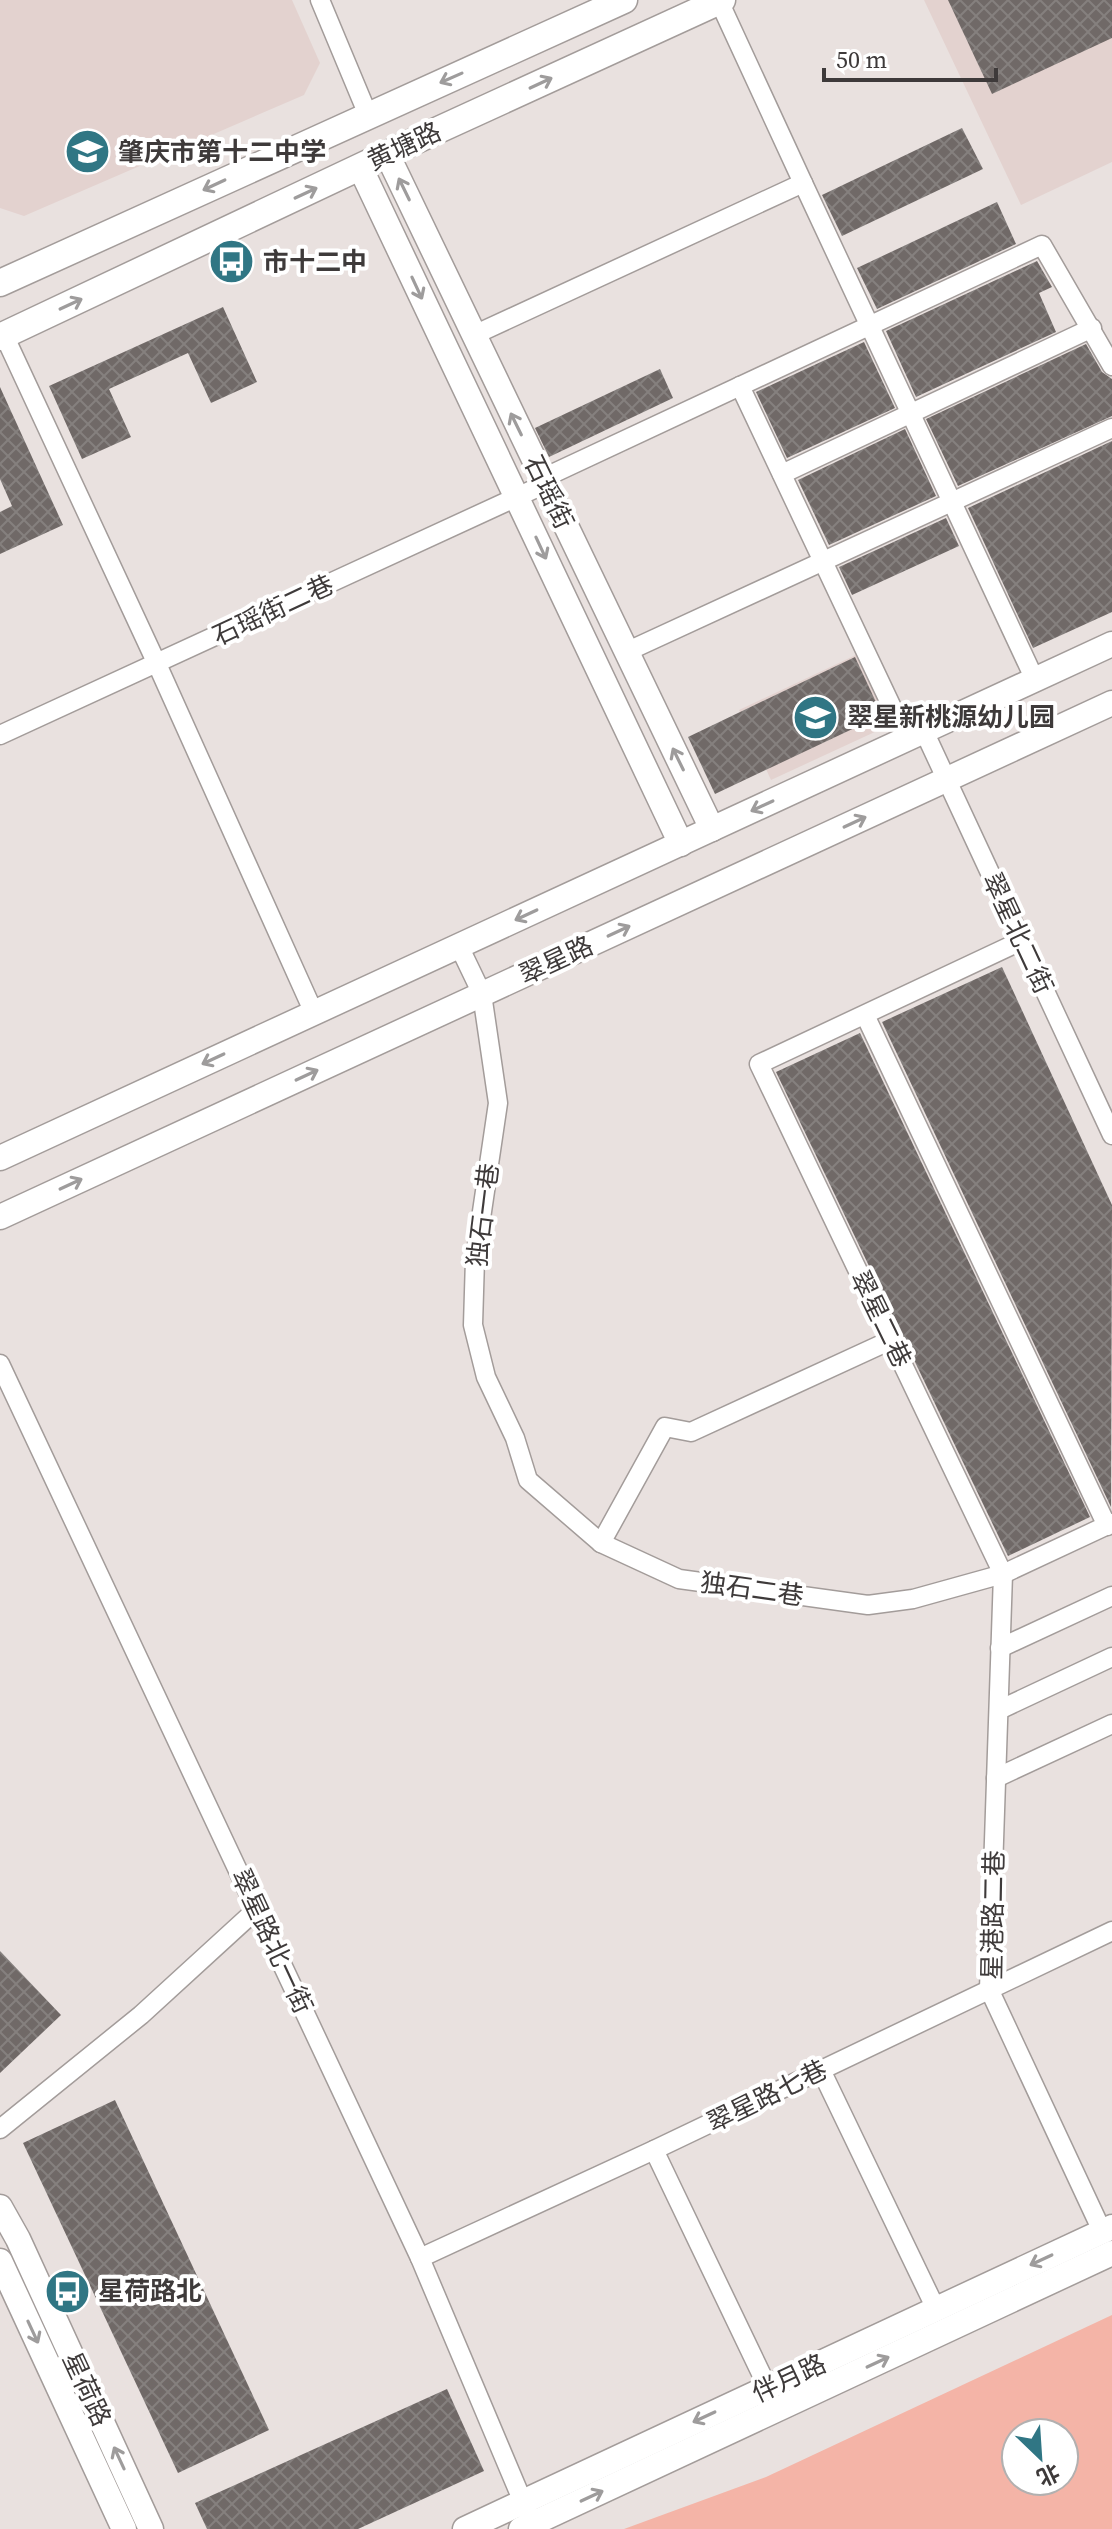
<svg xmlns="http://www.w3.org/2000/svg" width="1112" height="2529" viewBox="0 0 1112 2529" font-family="'Source Serif 4','Noto Sans SC',serif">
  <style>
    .built { fill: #e3d2cf }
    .water { fill: #f4b4a7; fill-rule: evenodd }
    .building { fill: url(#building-cross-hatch) }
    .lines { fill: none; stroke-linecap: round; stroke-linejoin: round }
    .minor-casing { stroke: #a39c9a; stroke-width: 21 }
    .tertiary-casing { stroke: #a39c9a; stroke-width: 27 }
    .secondary-casing { stroke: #a39c9a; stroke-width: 29 }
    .minor { stroke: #fff; stroke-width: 18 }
    .tertiary { stroke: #fff; stroke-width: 24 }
    .secondary { stroke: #fff; stroke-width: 26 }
    .oneway { stroke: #9e9c9c }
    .labels { text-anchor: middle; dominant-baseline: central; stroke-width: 8; stroke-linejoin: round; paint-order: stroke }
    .street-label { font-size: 26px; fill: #3e3a3a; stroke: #fff }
    .poi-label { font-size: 26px; font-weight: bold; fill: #3e3a3a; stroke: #fff; text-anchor: start }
  </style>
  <defs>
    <pattern id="building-cross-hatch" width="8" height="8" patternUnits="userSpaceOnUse" patternTransform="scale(2)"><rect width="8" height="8" fill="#706967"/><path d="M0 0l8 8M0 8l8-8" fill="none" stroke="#85807e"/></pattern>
  </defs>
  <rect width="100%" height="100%" fill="#e9e1df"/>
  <!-- built -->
  <g class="built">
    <polygon points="0,0 292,0 320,63 304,95 24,216 0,208"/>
    <polygon points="924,0 1112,0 1112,162 1021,205"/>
    <polygon points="860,653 892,724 771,780 739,710"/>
  </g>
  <!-- water -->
  <path class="water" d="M1112,2315V2529H624L766,2477ZM1016,2433H1064V2481H1016Z"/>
  <!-- building -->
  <g class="building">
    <polygon points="948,0 1112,0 1112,38 992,94"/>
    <polygon points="962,128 983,169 842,236 822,195"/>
    <polygon points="997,202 1016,244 877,309 857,268"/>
    <polygon points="1037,261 1052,287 1039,293 1056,332 916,397 886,331"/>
    <polygon points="223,307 257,382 211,403 188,353 109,389 131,437 82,459 49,386"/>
    <polygon points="864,342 895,408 787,458 756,392"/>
    <polygon points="1086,344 1102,372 1112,379 1112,416 958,486 926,419"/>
    <polygon points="660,369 673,398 549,457 535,428"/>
    <polygon points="0,387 63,525 0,554 0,512 12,506 0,479"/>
    <polygon points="905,429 936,496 829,545 798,480"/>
    <polygon points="1112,441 1112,612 1033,648 968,508"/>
    <polygon points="946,518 959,546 852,595 839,567"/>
    <polygon points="855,657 882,715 715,794 688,737"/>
    <polygon points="1002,967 1112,1205 1111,1507 882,1022"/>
    <polygon points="860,1033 1090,1517 1008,1556 776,1072"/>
    <polygon points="0,1951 61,2015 0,2073"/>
    <polygon points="115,2100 269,2430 178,2473 23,2143"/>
    <polygon points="447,2389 484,2471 358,2529 207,2529 195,2503"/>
  </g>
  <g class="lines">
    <defs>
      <g id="minor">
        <polyline points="320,0 368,115"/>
        <polyline points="803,183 1035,680"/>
        <polyline points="4,335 157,664 314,1013"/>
        <polyline points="474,335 803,183 719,1"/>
        <polyline points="740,386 907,739"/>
        <polyline points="782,474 1092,328"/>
        <polyline points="626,652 1112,428"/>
        <polyline points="924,731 1112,1135"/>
        <polyline points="0,735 545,484 552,474 1042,245 1112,366"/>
        <polyline points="1021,941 759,1064 1003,1574 989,1989 1102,2231"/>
        <polyline points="459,946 482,994 498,1103 475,1259 473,1325 486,1377 515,1438 528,1480 601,1543 679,1579 868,1605 913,1599 1003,1574 1112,1523"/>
        <polyline points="865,1015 1107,1526"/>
        <polyline points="0,1364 420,2258 528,2514"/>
        <polyline points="601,1543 665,1427 691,1432 891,1340"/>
        <polyline points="1000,1648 1112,1596"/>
        <polyline points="999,1710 1112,1657"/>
        <polyline points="996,1778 1112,1724"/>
        <polyline points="821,2070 936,2309"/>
        <polyline points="0,2129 141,2015 257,1909"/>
        <polyline points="654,2150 768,2388"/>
        <polyline points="420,2258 654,2150 1112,1931"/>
      </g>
      <g id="tertiary">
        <polyline points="387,154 712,829"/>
        <polyline points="360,167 681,844"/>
        <polyline points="0,1158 1112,644"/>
        <polyline points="0,1217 1112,703"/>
        <polyline points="0,2207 18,2239 151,2529"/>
        <polyline points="0,2261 124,2529"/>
        <polyline points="465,2529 1112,2227"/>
        <polyline points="521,2529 1112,2253"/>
      </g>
      <g id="secondary">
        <polyline points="0,283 624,0"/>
        <polyline points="0,337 436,131 722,0"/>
      </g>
    </defs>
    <!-- minor casing -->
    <use href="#minor" class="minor-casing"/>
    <!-- tertiary casing -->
    <use href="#tertiary" class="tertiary-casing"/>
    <!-- secondary casing -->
    <use href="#secondary" class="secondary-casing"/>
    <!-- minor -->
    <use href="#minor" class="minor"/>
    <!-- tertiary -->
    <use href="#tertiary" class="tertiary"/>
    <!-- secondary -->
    <use href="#secondary" class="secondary"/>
  </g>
  <!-- one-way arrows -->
  <defs><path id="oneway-shaft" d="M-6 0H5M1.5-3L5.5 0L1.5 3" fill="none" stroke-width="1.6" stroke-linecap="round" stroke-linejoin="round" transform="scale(2)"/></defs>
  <g class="oneway">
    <use href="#oneway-shaft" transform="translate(451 78) rotate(156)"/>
    <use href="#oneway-shaft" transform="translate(541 83) rotate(-25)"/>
    <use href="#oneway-shaft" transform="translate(214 185) rotate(155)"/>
    <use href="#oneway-shaft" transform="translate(404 189) rotate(-116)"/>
    <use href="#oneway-shaft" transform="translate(306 193) rotate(-25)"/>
    <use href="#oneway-shaft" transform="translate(417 288) rotate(65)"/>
    <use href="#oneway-shaft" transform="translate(71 304) rotate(-25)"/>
    <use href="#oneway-shaft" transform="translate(516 424) rotate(-116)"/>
    <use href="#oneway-shaft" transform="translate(541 548) rotate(65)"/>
    <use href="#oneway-shaft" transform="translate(678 759) rotate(-116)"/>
    <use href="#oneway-shaft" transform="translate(762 806) rotate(155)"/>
    <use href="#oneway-shaft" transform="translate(855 822) rotate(-25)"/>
    <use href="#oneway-shaft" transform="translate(526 915) rotate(155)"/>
    <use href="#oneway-shaft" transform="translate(619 931) rotate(-25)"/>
    <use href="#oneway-shaft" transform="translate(213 1059) rotate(155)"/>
    <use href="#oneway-shaft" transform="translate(307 1075) rotate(-25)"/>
    <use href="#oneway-shaft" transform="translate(71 1184) rotate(-25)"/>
    <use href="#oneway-shaft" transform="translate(1041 2260) rotate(155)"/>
    <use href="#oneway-shaft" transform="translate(33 2332) rotate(65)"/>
    <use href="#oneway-shaft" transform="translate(878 2362) rotate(-25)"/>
    <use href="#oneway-shaft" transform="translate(704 2417) rotate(155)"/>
    <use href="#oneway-shaft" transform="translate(119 2458) rotate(-115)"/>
    <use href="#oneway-shaft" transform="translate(592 2496) rotate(-25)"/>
  </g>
  <!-- icons -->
  <defs>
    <symbol id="school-disc" viewBox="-11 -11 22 22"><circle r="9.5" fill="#307684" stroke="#fff"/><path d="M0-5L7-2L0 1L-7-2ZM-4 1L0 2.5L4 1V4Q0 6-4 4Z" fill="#fff"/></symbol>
    <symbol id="bus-disc" viewBox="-11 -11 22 22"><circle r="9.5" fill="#307684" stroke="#fff"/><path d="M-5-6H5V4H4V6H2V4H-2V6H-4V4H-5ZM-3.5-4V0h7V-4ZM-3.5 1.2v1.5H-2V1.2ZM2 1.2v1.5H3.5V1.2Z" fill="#fff"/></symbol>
  </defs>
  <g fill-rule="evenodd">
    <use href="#school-disc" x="62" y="126" width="51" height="51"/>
    <use href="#bus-disc" x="206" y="236" width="51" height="51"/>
    <use href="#school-disc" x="790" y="692" width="51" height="51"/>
    <use href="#bus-disc" x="42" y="2266" width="51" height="51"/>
  </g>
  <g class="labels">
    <!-- street labels -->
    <g class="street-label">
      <text transform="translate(404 146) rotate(-25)">黄塘路</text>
      <text transform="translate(549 492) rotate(64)">石瑶街</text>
      <text transform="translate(273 610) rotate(-25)">石瑶街二巷</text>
      <text transform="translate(1018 933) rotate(65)">翠星北二街</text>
      <text transform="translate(556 960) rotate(-25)">翠星路</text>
      <text transform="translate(483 1215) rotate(-83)">独石一巷</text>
      <text transform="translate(881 1319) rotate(64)">翠星二巷</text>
      <text transform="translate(752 1589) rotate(8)">独石二巷</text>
      <text transform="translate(993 1915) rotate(-89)">星港路二巷</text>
      <text transform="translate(272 1941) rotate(65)">翠星路北一街</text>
      <text transform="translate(767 2096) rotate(-26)">翠星路七巷</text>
      <text transform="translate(789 2378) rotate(-25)">伴月路</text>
      <text transform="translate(87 2389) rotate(65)">星荷路</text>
    </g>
    <!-- poi labels -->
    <g class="poi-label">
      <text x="118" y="152">肇庆市第十二中学</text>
      <text x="263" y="262">市十二中</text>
      <text x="847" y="717">翠星新桃源幼儿园</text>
      <text x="98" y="2291">星荷路北</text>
    </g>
  </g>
  <!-- north arrow -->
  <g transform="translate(1040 2457) rotate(155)"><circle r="38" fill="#ffffff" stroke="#b2b0b0" stroke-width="2"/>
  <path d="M0-6L14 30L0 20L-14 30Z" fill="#307684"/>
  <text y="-12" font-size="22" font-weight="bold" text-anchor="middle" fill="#3e3a3a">北</text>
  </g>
  <!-- scale -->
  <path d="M824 68v12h172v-12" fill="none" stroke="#3e3a3a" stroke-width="4"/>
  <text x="836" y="68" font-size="24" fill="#3e3a3a" stroke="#ffffff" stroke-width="6" paint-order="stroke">50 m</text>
</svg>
